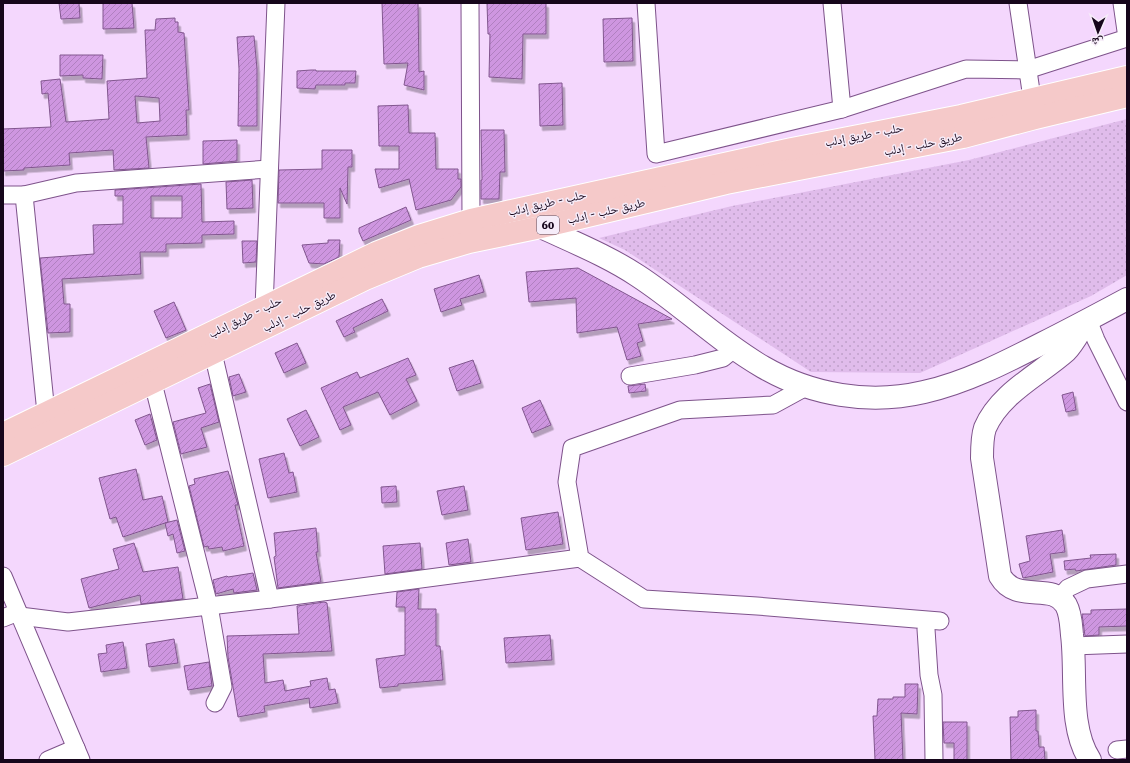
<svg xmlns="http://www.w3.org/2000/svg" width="1130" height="763" viewBox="0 0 1130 763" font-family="'Roboto Serif','Noto Naskh Arabic',serif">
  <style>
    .grass { fill: url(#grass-dots) }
    .building { fill: url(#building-hatch); stroke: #81568e; fill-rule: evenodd; filter: url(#shadow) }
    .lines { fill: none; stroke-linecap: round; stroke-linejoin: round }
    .street-casing { stroke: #7e538b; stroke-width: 19 }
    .secondary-casing { stroke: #7e538b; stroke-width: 24 }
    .highway-casing { stroke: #fff; stroke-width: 24 }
    .street { stroke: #fff; stroke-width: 17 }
    .secondary { stroke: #fff; stroke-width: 22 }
    .highway { stroke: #f5c9c9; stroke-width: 22 }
    .labels { text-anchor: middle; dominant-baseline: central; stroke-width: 3; stroke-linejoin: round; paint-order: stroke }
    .shield { fill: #f6ecf9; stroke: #594b5e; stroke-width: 1 }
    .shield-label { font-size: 11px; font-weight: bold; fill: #16061b }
    .street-label { font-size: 12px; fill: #16061b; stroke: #f6ecf9 }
  </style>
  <defs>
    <pattern id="grass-dots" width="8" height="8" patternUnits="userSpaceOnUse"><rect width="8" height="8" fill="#e0bceb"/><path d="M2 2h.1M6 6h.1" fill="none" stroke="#bfa0c9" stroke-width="1.8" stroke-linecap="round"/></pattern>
    <pattern id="building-hatch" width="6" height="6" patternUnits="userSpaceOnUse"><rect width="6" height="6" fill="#ce96e0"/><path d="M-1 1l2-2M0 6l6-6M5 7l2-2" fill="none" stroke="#b080c0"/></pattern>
    <filter id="shadow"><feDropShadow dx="2.5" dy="4.5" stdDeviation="0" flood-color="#0004"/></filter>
  </defs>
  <rect width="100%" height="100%" fill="#f4d7fd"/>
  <!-- grass -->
  <polygon class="grass" points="1127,119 1127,275 1091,296 920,373 811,372 625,250 599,238 732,206 969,160"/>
  <!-- building -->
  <g class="building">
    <polygon points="59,3 79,3 80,18 61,19"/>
    <polygon points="103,3 132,3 134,28 103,29"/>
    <polygon points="382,3 418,3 419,72 424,71 424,90 404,85 408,63 384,64"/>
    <polygon points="487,3 546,3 546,34 523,34 522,79 489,77 490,34 488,34"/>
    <path d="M175,18V22H178V32L184,33L189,110H186L187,135L146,137L149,168L114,170L113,150L69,153L70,165L24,168V170L3,171V129L51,127L48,93L42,94L41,81L60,79L66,122L109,119L107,81L147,78L145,30H155L156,19ZM135,96L159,98L160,121L137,123Z"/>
    <polygon points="632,18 633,61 604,62 603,19"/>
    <polygon points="254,36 257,69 257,126 238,126 239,69 237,37"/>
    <polygon points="60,55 103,55 102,79 83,78 83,75 60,76"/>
    <polygon points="311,70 316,70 316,71 356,71 355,83 345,83 345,85 316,85 315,89 297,88 297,71"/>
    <polygon points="562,83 563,125 540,126 539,84"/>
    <polygon points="408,105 409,133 435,133 436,169 458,169 458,179 461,179 461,187 451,200 416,210 409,179 379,188 375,169 399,169 399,146 379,146 378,106"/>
    <polygon points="481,130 504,130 505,172 500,172 499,199 481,199 481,180 482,180"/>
    <polygon points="237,140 237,161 203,164 203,141"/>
    <polygon points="322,150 352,150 352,167 348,167 347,204 340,188 340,218 324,218 324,203 278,203 279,170 322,169"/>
    <polygon points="252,180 253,208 227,209 226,182"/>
    <path d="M201,184L202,222L234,221V234L202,235V243L166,244V252H140L141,274L62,279L64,304H70V332L48,333L40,258L94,254L93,225L123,224V196H115V190ZM151,196H182V218H151Z"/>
    <polygon points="406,207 411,220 363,241 359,232 359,228"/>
    <polygon points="328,240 340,240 339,257 324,264 309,263 302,245 328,243"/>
    <polygon points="242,241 257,241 256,262 243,263"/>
    <polygon points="578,268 672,319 638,324 643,341 637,343 641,356 627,360 617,327 577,333 576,298 529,302 526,272"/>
    <polygon points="479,275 484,292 460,299 462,305 441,312 434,289"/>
    <polygon points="382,299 388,311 353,328 355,332 344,337 336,321"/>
    <polygon points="174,302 186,330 166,338 154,311"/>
    <polygon points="297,343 306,363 284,373 275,353"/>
    <polygon points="408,358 416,375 406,379 417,401 390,415 378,392 343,407 351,425 340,430 321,388 357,372 360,378"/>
    <polygon points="473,360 481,383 457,391 449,368"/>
    <polygon points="239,374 246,392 233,396 229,377"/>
    <polygon points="210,384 219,422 201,428 207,447 181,454 173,422 206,413 198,388"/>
    <polygon points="645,384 646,391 629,393 628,386"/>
    <polygon points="1073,392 1076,410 1066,412 1062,395"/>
    <polygon points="540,400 551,425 532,433 522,408"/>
    <polygon points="306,410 319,437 300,446 287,419"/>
    <polygon points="150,414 157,440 145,445 135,420"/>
    <polygon points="284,453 289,473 293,472 297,492 268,498 259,459"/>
    <polygon points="136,469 143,500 162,496 168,522 123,537 116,517 110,519 99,478"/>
    <polygon points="228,471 238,505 235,505 244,546 223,551 222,547 209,549 208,546 204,547 189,486 195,484 194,479"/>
    <polygon points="396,486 397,502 382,503 381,487"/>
    <polygon points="464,486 468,510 442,515 437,491"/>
    <polygon points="558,512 563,544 526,550 521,518"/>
    <polygon points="177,520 185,551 177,553 173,534 168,536 165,523"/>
    <polygon points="316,528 318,552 316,552 321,582 278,588 274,557 276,556 274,533"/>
    <polygon points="1062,530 1065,552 1050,554 1053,572 1023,578 1019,564 1030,561 1026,536"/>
    <polygon points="468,539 471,562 449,565 446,543"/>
    <polygon points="134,543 143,572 178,567 183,599 141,604 140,595 89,608 81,579 119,569 113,549"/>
    <polygon points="420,543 422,569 385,574 383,546"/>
    <polygon points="1116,554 1116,565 1076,571 1075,569 1065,570 1064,561 1091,558 1090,555"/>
    <polygon points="253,573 257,590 234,593 233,589 216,594 213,580 227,576 228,577"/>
    <polygon points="419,589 418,609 436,609 436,646 440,646 443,680 398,684 398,686 380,688 376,659 405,655 405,607 396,607 397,592"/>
    <polygon points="324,602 327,603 332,651 263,654 265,683 283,680 285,691 311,686 310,681 327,678 329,690 335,689 338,703 310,708 309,698 264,706 265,712 238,717 228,657 227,636 299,634 297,606"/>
    <polygon points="1127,609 1127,626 1099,627 1099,635 1085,636 1082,614 1091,614 1091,610"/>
    <polygon points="550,635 552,660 506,663 504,638"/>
    <polygon points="174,639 178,663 149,667 146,644"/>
    <polygon points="123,642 127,668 101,672 98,654 107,653 106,645"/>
    <polygon points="209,662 212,686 188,690 184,666"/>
    <polygon points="905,684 918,684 917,714 901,713 903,760 875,760 873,716 877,716 878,699 893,699 893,697 905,697"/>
    <polygon points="1036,710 1036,731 1038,731 1039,747 1044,747 1045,760 1011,760 1010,717 1018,717 1018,711"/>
    <polygon points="943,722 967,722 967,760 954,760 954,743 944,743"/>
  </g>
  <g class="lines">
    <defs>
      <g id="street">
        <polyline points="470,3 471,220"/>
        <polyline points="646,3 656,154 842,109 966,69 1027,70 1127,38 1122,3"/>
        <polyline points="832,3 842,109"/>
        <polyline points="1018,3 1032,98"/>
        <polyline points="3,195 24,195 46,413"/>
        <polyline points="24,195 76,183 269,169"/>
        <polyline points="264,308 276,3"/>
        <polyline points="1088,320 1096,340 1127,402"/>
        <polyline points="213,353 270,599"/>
        <polyline points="630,376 695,365 723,358 734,349"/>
        <polyline points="153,383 209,606 223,687 215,703"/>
        <polyline points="806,387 773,405 680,410 572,448 567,482 580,558 644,599 757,606 940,621"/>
        <polyline points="3,576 81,760"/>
        <polyline points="1059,598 1068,588 1087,579 1127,574"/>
        <polyline points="20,616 68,622 270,599 580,558"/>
        <polyline points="3,618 18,612"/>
        <polyline points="926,629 929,675 933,695 934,760"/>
        <polyline points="1073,646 1127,644"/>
        <polyline points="1117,750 1127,749"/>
        <polyline points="48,760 76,748"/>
      </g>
      <g id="secondary">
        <path d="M541,227C573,242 608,256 638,276C681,304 718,341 763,367C811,395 869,405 924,392C965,383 1006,362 1043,343C1071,329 1099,314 1127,299"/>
        <path d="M1085,323C1079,332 1074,343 1066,351C1039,375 1000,393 985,428C982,437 982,449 982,458L1000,576C1017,605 1052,581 1066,605C1071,614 1071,625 1072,635C1077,673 1068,727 1090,760"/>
      </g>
      <g id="highway">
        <polyline points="3,434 376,253 419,236 471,220 792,149 961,116 1127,77"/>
        <polyline points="3,455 365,279 418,257 469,242 541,227 726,183 963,137 1035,118 1127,96"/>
      </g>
    </defs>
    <!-- street casing -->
    <use href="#street" class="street-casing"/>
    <!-- secondary casing -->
    <use href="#secondary" class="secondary-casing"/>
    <!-- highway casing -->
    <use href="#highway" class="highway-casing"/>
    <!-- street -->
    <use href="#street" class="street"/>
    <!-- secondary -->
    <use href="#secondary" class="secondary"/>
    <!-- highway -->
    <use href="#highway" class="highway"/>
  </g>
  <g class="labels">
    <!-- shield labels -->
    <rect class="shield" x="537" y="216" width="22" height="18" rx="3"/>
    <g class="shield-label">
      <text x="548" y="225">60</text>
    </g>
    <!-- street labels -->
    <g class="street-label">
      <text transform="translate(864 135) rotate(-11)">حلب - طريق إدلب</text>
      <text transform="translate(923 144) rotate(-11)">طريق حلب - إدلب</text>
      <text transform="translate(547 203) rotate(-13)">حلب - طريق إدلب</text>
      <text transform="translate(606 211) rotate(-13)">طريق حلب - إدلب</text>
      <text transform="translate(299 311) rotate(-26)">طريق حلب - إدلب</text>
      <text transform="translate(245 317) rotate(-26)">حلب - طريق إدلب</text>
    </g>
  </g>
  <!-- border -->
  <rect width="1130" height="763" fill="none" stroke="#16061b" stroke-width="8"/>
  <!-- north arrow -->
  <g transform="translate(1098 32) rotate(182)" stroke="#f6ecf9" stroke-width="3" paint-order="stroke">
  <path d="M0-3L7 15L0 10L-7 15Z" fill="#16061b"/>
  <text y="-6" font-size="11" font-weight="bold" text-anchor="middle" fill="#16061b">ش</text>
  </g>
</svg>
